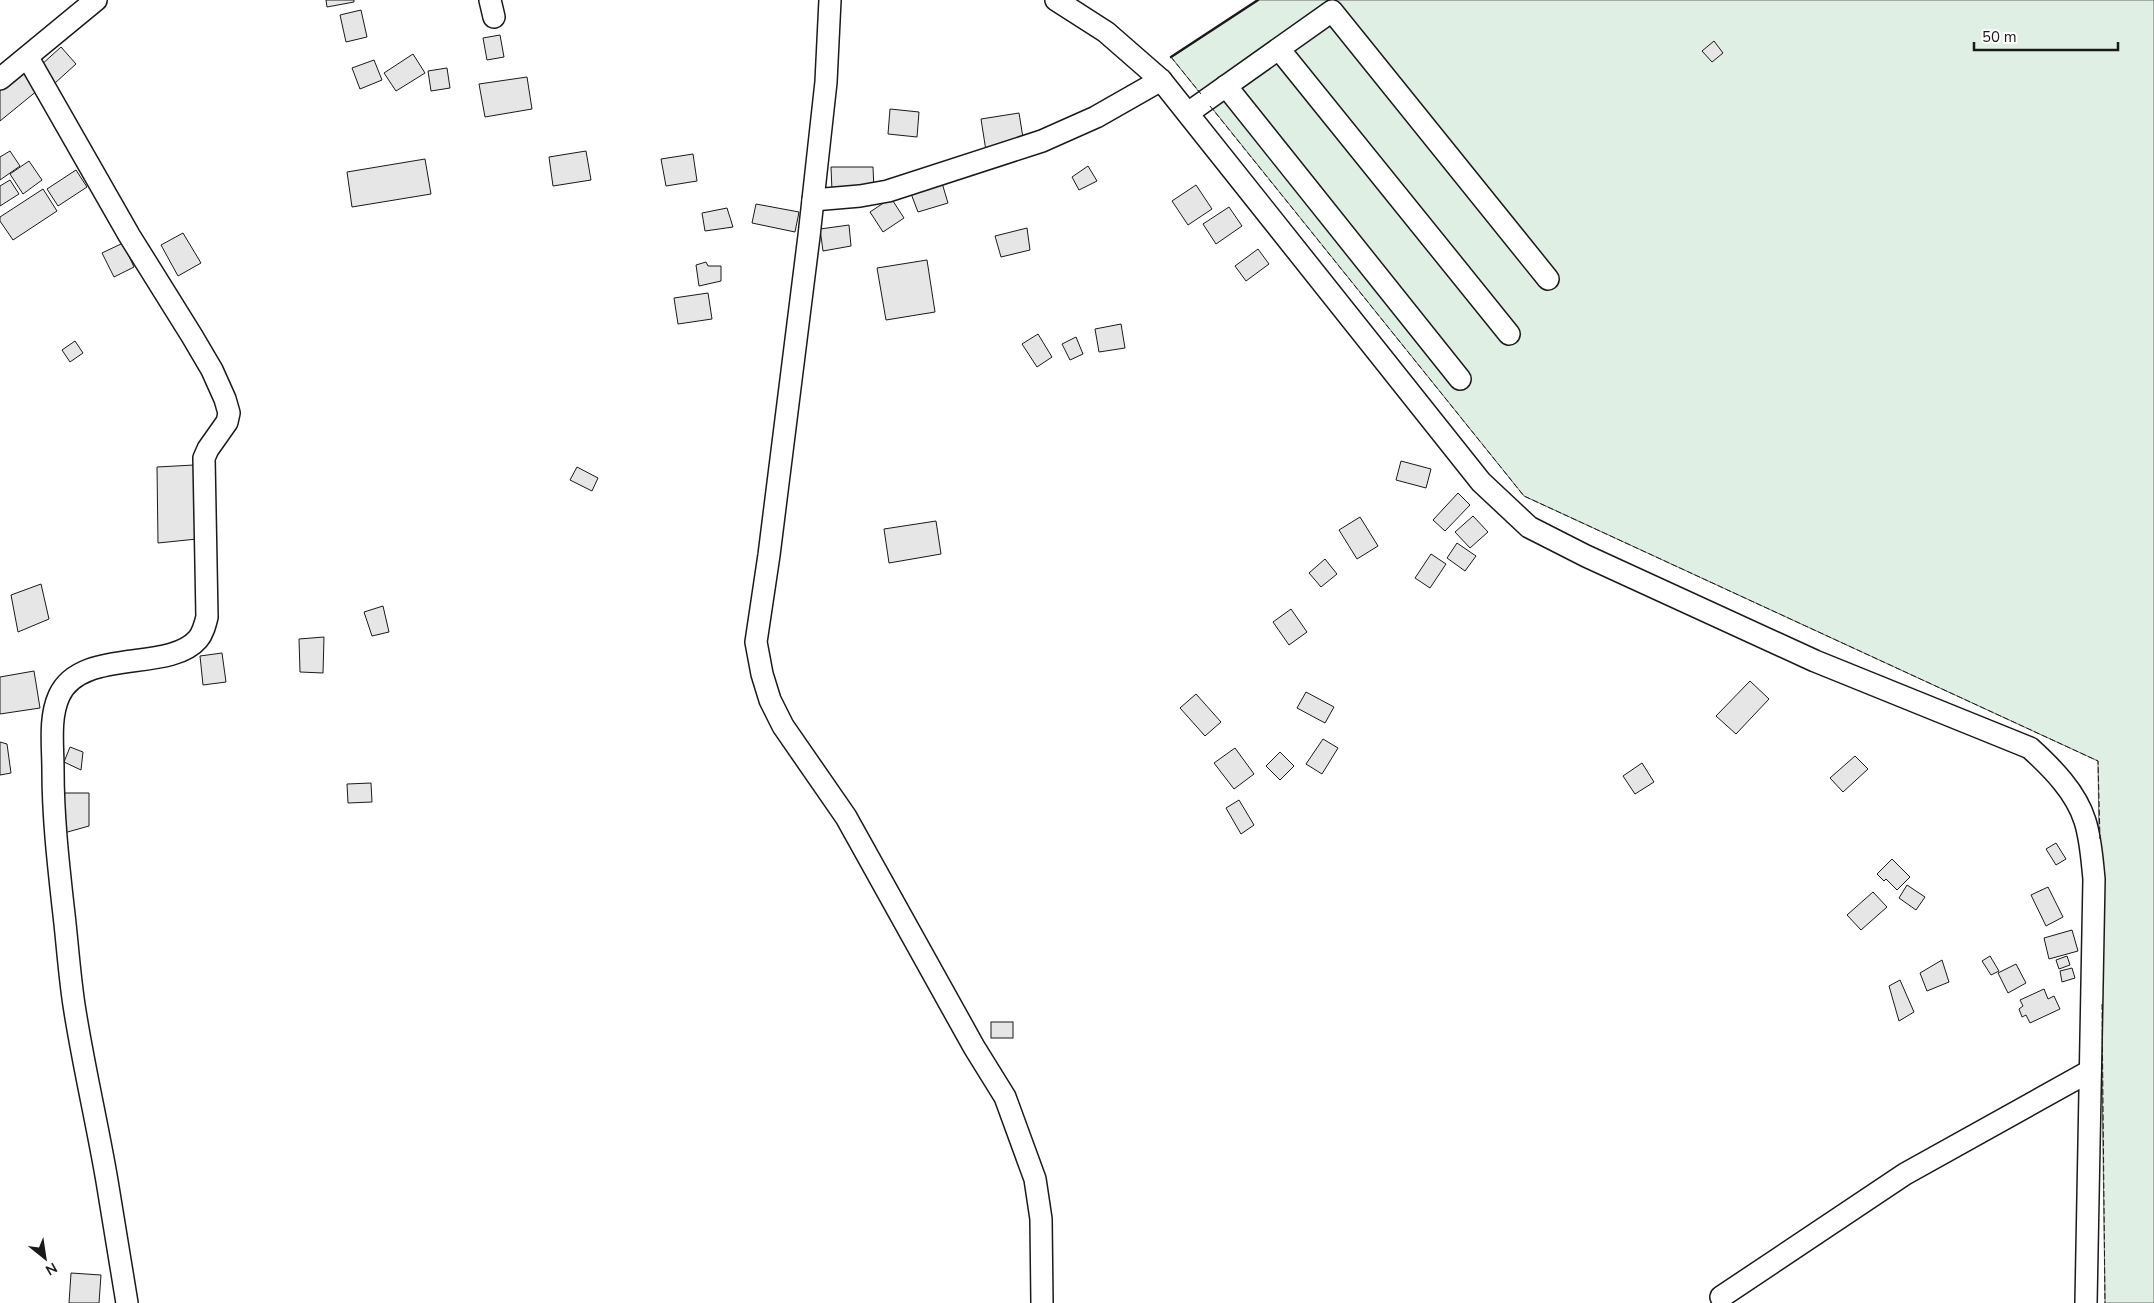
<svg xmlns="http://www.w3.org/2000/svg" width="2154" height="1303" viewBox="0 0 2154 1303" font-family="'Nunito Sans',sans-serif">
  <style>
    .green { fill: #e0efe3; stroke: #6a6a6a }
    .building { fill: #e6e6e6; stroke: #1a1a1a }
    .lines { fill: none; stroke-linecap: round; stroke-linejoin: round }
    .minor-casing { stroke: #1a1a1a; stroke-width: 24 }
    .minor { stroke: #fff; stroke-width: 21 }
    .fence { stroke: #1a1a1a; stroke-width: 1; stroke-dasharray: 6 2.5; stroke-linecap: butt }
    .wall { stroke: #1a1a1a; stroke-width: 2.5 }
  </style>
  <rect width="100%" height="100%" fill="#fff"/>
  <!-- green -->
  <polygon class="green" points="1258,0 2154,0 2154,1303 2105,1303 2098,761 1524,496 1171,57"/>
  <!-- building -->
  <g class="building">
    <polygon points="326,0 354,0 354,2 327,7"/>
    <polygon points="361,10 367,37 346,42 340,15"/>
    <polygon points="500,35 504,57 487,60 483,38"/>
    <polygon points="1714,41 1723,53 1712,62 1702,51"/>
    <polygon points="61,47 76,64 55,83 40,66"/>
    <polygon points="413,54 425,73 396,91 384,73"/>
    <polygon points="374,60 382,80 360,89 352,68"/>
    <polygon points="447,68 450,88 431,91 428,71"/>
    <polygon points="23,71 38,90 0,121 0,89"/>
    <polygon points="527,77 532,109 485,117 479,84"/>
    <polygon points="890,109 919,112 917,137 888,134"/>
    <polygon points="1019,113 1024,144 986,151 981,119"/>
    <polygon points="10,151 20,166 0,180 0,157"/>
    <polygon points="586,151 591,180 553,186 549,157"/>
    <polygon points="693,154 697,181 666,186 661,159"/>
    <polygon points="425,159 431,194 352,207 347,172"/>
    <polygon points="29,161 42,180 23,194 10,174"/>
    <polygon points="1088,166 1097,181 1079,190 1072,177"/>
    <polygon points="831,167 873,167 874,190 832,191"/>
    <polygon points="76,170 87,187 58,206 47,189"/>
    <polygon points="10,180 19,194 0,206 0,186"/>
    <polygon points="942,183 948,203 918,212 910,191"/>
    <polygon points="1196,185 1212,209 1188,225 1172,201"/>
    <polygon points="43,189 57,211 13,240 0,221 0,217"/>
    <polygon points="891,198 904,218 883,232 870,212"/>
    <polygon points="756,204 799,212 795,232 752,223"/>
    <polygon points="1229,207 1242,226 1216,244 1203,224"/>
    <polygon points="727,208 733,227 705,231 702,213"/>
    <polygon points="849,225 851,246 823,251 820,229"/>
    <polygon points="1027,228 1030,250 1001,257 995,236"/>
    <polygon points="183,233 201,263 178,276 161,245"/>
    <polygon points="123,243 134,267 114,277 102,253"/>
    <polygon points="1258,249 1269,264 1246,281 1235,266"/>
    <polygon points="927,260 935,312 886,320 877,268"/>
    <polygon points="706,262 708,266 721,266 721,281 699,286 696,265"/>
    <polygon points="708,293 712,319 678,324 674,298"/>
    <polygon points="1121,324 1125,348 1099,352 1095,329"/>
    <polygon points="1038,334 1052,357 1037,367 1022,344"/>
    <polygon points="1076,337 1083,354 1070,360 1062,344"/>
    <polygon points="75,341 83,353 70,362 62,350"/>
    <polygon points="1401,461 1431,469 1426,488 1396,480"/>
    <polygon points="194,465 197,539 158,543 157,467"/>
    <polygon points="577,467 598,478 592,491 570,480"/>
    <polygon points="1458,493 1470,505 1445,531 1433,520"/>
    <polygon points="1473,516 1488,532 1470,548 1455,532"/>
    <polygon points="1360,517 1378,546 1357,559 1339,530"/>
    <polygon points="936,521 941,554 889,563 884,529"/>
    <polygon points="1457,543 1476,556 1465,571 1447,558"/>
    <polygon points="1431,554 1446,564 1430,588 1415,578"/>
    <polygon points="1325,559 1337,574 1321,587 1309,573"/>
    <polygon points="41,584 49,619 18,632 11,595"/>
    <polygon points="383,606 389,632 372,636 364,612"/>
    <polygon points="1291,609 1307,632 1289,645 1273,622"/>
    <polygon points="324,637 323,673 300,672 299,639"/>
    <polygon points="222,653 226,682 203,685 200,656"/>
    <polygon points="34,671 40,708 0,714 0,677"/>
    <polygon points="1750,681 1769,699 1736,734 1716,716"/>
    <polygon points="1306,692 1334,707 1325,723 1297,708"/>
    <polygon points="1196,694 1221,722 1205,736 1180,708"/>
    <polygon points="1323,739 1338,748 1322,774 1306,764"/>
    <polygon points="0,742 7,744 11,773 0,775"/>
    <polygon points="70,747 83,752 81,770 64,762"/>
    <polygon points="1235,748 1254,774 1234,789 1214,763"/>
    <polygon points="1280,752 1294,766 1280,780 1266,766"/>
    <polygon points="1855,756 1868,769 1843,792 1830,778"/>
    <polygon points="1642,763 1654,782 1635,794 1623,776"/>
    <polygon points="371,783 372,802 348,803 347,784"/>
    <polygon points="64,793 89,793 89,826 64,833"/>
    <polygon points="1239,800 1254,825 1241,834 1226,808"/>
    <polygon points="2056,843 2066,859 2056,865 2046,849"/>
    <polygon points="1892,859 1910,877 1897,890 1886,879 1884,881 1877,874"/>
    <polygon points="1907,885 1925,897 1916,910 1899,898"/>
    <polygon points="2048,887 2063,917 2046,926 2031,895"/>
    <polygon points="1873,892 1887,907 1861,930 1847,915"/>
    <polygon points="2072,930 2078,951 2049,959 2044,938"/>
    <polygon points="1990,956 1999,971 1991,975 1982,961"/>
    <polygon points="2067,956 2070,965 2059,969 2056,960"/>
    <polygon points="1942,960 1949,982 1927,991 1920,973"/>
    <polygon points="2016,964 2026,983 2008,993 1998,973"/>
    <polygon points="2072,968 2075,978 2062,982 2060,971"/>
    <polygon points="1900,980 1914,1012 1899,1021 1889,986"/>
    <polygon points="2044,989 2048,999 2054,996 2060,1009 2030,1023 2026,1015 2022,1017 2019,1009 2023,1006 2020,1000"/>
    <rect x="991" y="1022" width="22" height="16"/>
    <polygon points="71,1273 101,1275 99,1303 69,1303"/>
  </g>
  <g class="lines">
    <defs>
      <g id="minor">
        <polyline points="490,0 494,17"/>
        <polyline points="830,0 826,82 809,236 769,555 756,642 762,674 770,700 783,726 846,817 974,1047 1005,1097 1035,1179 1041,1219 1042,1303"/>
        <path d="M1056,0L1106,32L1161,80L1481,482L1529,527L1586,556L1815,661L2030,748C2052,768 2076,792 2085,821C2091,840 2092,860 2094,879L2086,1303"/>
        <polyline points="1279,49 1509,334"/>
        <path d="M28,58L129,235L192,336L212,370L225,399L229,413L227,422L208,449L204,458L207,617C205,625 203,633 198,639C169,673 81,647 59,696C49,718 53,746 53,770C53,816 58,861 63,906C67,938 69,972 74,1005C83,1064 97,1122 107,1181C114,1222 120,1262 127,1303"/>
        <polyline points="0,79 96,0"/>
        <polyline points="1226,86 1460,379"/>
        <polyline points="1188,113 1332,11 1548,279"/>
        <polyline points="813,200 860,196 888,191 1042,141 1096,117 1161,80"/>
        <polyline points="1721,1297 1905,1174 2090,1071"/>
      </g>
    </defs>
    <!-- minor casing -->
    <use href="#minor" class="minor-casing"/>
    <!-- minor -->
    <use href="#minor" class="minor"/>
    <!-- fence -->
    <g class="fence">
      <polyline points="1171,57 1201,94"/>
      <polyline points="1210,106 1524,496 2098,761 2100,839"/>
      <polyline points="2102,1004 2105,1303"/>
    </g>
    <!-- wall -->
    <polyline class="wall" points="1171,57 1258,0"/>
  </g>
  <!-- north arrow -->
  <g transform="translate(45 1258) rotate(150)" stroke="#ffffff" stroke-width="4" paint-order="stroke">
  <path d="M0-4L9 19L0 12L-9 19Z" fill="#1a1a1a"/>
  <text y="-8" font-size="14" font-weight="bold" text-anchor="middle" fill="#1a1a1a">N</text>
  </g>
  <!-- scale -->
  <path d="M1974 42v8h144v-8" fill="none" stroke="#1a1a1a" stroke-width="2.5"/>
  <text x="1982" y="42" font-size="15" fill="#1a1a1a" stroke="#ffffff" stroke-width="4" paint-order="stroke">50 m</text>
</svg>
